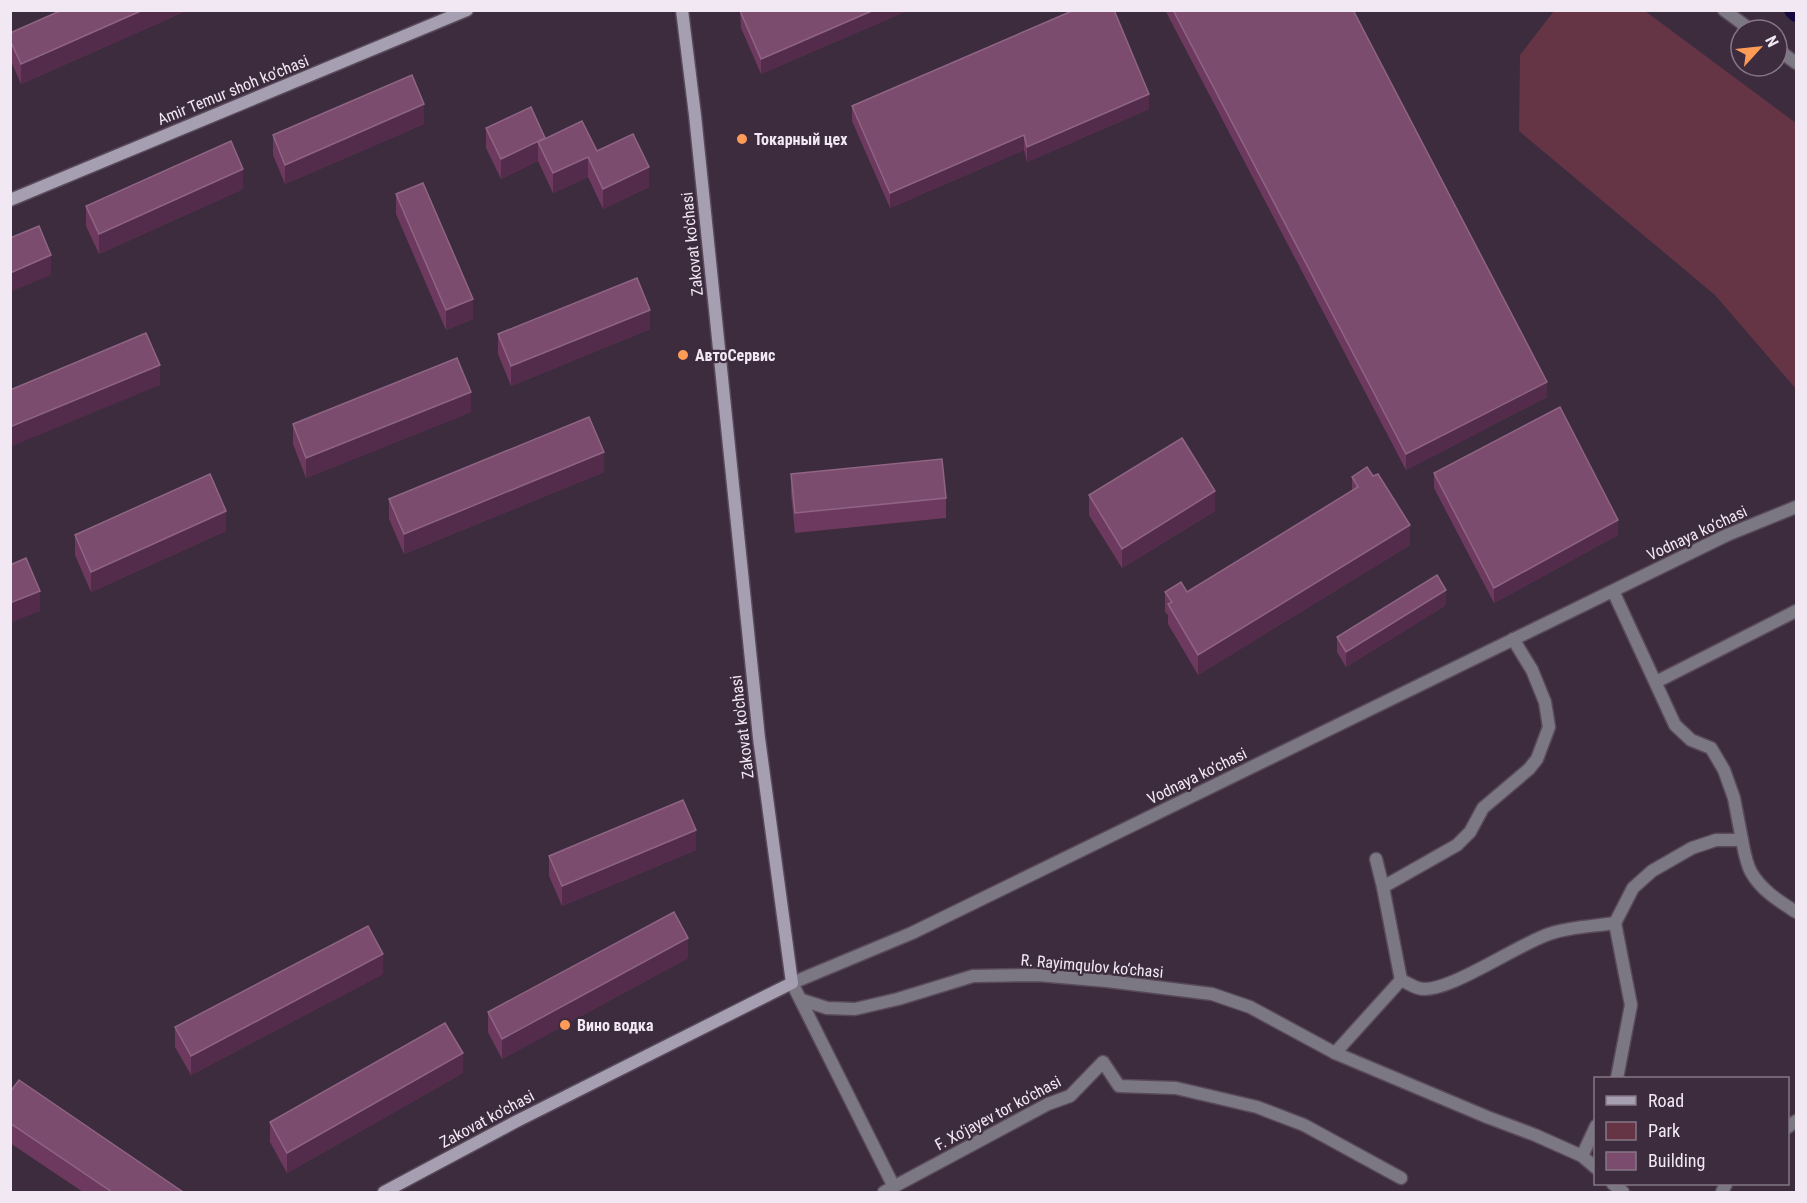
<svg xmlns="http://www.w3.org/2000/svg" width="1807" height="1203" viewBox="0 0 1807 1203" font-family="'Roboto Condensed',sans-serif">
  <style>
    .green { fill: #653546 }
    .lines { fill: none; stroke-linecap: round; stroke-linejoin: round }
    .canal { stroke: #160940; stroke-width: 16 }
    .street-casing { stroke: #594a5b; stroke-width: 15 }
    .secondary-casing { stroke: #594a5b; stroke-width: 15 }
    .street { stroke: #7c7883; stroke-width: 12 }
    .secondary { stroke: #a69fb1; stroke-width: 12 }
    .wall { fill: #6e395f }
    .shaded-wall { fill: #542c4b }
    .building { fill: #7c4c6f; stroke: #8f6484; stroke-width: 1.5 }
    .poi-dot { fill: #fe9c57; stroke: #3c2c3e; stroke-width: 2 }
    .labels { text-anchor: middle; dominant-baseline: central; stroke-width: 4.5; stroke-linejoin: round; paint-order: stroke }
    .street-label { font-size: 16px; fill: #f2e8f4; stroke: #3c2c3e }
    .poi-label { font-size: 16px; font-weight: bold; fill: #f2e8f4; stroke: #3c2c3e; text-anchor: start }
  </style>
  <rect width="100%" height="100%" fill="#3c2c3e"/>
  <!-- green -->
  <polygon class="green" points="1554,11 1645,11 1796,123 1796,389 1715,295 1519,131 1520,55"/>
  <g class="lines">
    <!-- canal -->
    <polyline class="canal" points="1792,10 1796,14"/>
    <defs>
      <g id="street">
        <polyline points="1724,10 1751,30"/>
        <polyline points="1777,49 1796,63"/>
        <polyline points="1613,591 1675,725 1691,740 1711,748 1724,770 1734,798 1742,840"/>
        <polyline points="1656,682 1796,611"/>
        <polyline points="1376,859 1383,887 1401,980"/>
        <polyline points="1383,887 1457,845 1470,832 1483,808 1529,769 1537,759 1549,727 1545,702 1532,670 1513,639"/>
        <polyline points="802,1000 827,1008 855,1009 898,999 973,976 1038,975 1107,981 1212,994 1250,1007 1335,1053 1487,1117 1535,1135 1582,1156 1596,1168"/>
        <path d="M1335,1053L1401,980C1406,982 1412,986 1418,988C1444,997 1520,942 1552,933C1571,927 1595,926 1615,923"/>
        <path d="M1617,1078L1631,1005L1615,923L1633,888L1652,871L1692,848L1716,840H1742C1744,850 1746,863 1751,872C1761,890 1779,901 1796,912"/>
        <polyline points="1788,1127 1796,1121"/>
        <polyline points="1582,1156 1596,1126"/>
        <polyline points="1613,1184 1623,1192"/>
        <polyline points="894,1187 792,983 912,933 1727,535 1796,507"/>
        <polyline points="884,1192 1048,1104 1070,1096 1103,1062 1119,1086 1176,1088 1257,1107 1304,1125 1401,1178"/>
        <polyline points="1722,1192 1726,1184"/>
      </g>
      <g id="secondary">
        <polyline points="10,200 467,10"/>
        <polyline points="384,1192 517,1121 792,983 759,738 695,115 682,10"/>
      </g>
    </defs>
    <!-- street casing -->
    <use href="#street" class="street-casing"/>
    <!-- secondary casing -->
    <use href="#secondary" class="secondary-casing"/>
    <!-- street -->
    <use href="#street" class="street"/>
    <!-- secondary -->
    <use href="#secondary" class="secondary"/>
  </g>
  <!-- wall -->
  <g class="wall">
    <polygon points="62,10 188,10 21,84 10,59 10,33"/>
    <polygon points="740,10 909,10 761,74 741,28"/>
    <polygon points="1066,10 1114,10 1149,109 1027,162 1024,150 890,208 852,121 852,106 1067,14"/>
    <polygon points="1165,10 1353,10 1547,397 1406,470"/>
    <polygon points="424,124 285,184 273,155 273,135"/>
    <polygon points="486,128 545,138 597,151 649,187 603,209 588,177 553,193 538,161 501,179 486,148"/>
    <polygon points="243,189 99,254 86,226 86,206"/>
    <polygon points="396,194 473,319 446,330 396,214"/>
    <polygon points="650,329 511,386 498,354 498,334"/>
    <polygon points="471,412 306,478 293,444 293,424"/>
    <polygon points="604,472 404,554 389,519 389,499"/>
    <polygon points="1434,473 1618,535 1494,603 1434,488"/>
    <polygon points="791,474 946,498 946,518 795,533 791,494"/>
    <polygon points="1352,477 1410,545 1198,675 1168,624 1168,615 1165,612 1165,592 1187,592 1352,490"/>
    <polygon points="1089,495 1215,511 1122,568 1089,515"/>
    <polygon points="226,531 91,592 75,555 75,535"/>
    <polygon points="1446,605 1346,667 1337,652 1337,637"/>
    <polygon points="696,850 562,906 549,876 549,856"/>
    <polygon points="688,958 502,1059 488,1032 488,1012"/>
    <polygon points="383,974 191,1075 175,1047 175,1027"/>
    <polygon points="463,1073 287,1173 270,1142 270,1122"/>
    <polygon points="10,1092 183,1192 83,1192 10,1143"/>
  </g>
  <!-- shaded-wall -->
  <g class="shaded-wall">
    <polygon points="143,10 188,10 21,84 21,64"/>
    <polygon points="874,10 909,10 761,74 761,59"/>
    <polygon points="1149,94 1149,109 1027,162 1027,147"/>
    <polygon points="424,104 424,124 285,184 285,165"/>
    <polygon points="1024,135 1024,150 890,208 890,193"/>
    <polygon points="545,138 538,142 538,161 501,179 501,159"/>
    <polygon points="588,157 588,177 553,193 553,173"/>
    <polygon points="649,167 649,187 603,209 603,189"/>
    <polygon points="243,169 243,189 99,254 99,234"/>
    <polygon points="51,255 51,275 10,292 10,273"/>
    <polygon points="473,299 473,319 446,330 446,310"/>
    <polygon points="650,310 650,329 511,386 511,366"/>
    <polygon points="160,365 160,385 10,447 10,427"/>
    <polygon points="1547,382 1547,397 1406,470 1406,454"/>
    <polygon points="471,392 471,412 306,478 306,458"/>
    <polygon points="604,452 604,472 404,554 404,534"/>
    <polygon points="1215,491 1215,511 1122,568 1122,549"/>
    <polygon points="226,511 226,531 91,592 91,572"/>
    <polygon points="1618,520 1618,535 1494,603 1494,588"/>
    <polygon points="1410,525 1410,545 1198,675 1198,655"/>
    <polygon points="1446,590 1446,605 1346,667 1346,652"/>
    <polygon points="40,591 40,611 10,623 10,603"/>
    <polygon points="696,830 696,850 562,906 562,886"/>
    <polygon points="688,938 688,958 502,1059 502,1039"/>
    <polygon points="383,954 383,974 191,1075 191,1056"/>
    <polygon points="463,1053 463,1073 287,1173 287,1153"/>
  </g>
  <!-- building -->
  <g class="building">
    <polygon points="62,10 143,10 21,64 10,40 10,33"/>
    <polygon points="741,10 874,10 761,59 741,13"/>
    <polygon points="1072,10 1114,10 1149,94 1027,147 1024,135 890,193 852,106 1072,11"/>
    <polygon points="1173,10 1353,10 1547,382 1406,454"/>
    <polygon points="412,75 424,104 285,165 273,135"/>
    <polygon points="531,107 545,138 501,159 486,128"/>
    <polygon points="582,121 597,151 633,134 649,167 603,189 588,157 553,173 538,142"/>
    <polygon points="231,141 243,169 99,234 86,206"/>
    <polygon points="423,183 473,299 446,310 396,194"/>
    <polygon points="39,226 51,255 10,273 10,238"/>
    <polygon points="637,278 650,310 511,366 498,334"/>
    <polygon points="146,333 160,365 10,427 10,390"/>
    <polygon points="457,358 471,392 306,458 293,424"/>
    <polygon points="1560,407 1618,520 1494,588 1434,473"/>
    <polygon points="589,417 604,452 404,534 389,499"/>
    <polygon points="1182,438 1215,491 1122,549 1089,495"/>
    <polygon points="942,459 946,498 795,513 791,474"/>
    <polygon points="1367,467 1373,476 1378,474 1410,525 1198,655 1168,604 1172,602 1165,592 1181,582 1187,592 1358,487 1352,477"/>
    <polygon points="210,474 226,511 91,572 75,535"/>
    <polygon points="26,558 40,591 10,603 10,565"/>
    <polygon points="1437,575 1446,590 1346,652 1337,637"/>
    <polygon points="683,800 696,830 562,886 549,856"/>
    <polygon points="674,912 688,938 502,1039 488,1012"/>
    <polygon points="368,926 383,954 191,1056 175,1027"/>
    <polygon points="445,1023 463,1053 287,1153 270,1122"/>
    <polygon points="19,1080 183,1192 112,1192 10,1123 10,1092"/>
  </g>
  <!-- markers -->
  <g class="poi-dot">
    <circle cx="742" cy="139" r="6"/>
    <circle cx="683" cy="355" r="6"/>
    <circle cx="565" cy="1025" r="6"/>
  </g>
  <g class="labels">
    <!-- street labels -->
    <g class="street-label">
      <text transform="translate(233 90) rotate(-22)">Amir Temur shoh ko‘chasi</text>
      <text transform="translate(692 244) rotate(-96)">Zakovat ko'chasi</text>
      <text transform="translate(1697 533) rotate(-25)">Vodnaya ko‘chasi</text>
      <text transform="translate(742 727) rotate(-97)">Zakovat ko'chasi</text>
      <text transform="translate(1197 776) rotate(-26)">Vodnaya ko‘chasi</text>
      <text transform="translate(1092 966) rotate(5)">R. Rayimqulov ko‘chasi</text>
      <text transform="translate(998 1113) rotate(-28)">F. Xo‘jayev tor ko‘chasi</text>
      <text transform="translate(487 1119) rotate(-28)">Zakovat ko'chasi</text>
    </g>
    <!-- poi labels -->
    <g class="poi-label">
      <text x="754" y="139">Токарный цех</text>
      <text x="695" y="355">АвтоСервис</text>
      <text x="577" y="1025">Вино водка</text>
    </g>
  </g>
  <!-- border -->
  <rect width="1807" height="1203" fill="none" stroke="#f2e8f4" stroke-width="24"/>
  <!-- legend -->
  <rect x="1594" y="1077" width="195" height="108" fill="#3c2c3e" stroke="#857787" stroke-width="1.5"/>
  <rect x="1606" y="1096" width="30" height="9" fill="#a69fb1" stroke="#857787" stroke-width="1.5"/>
  <text x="1648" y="1107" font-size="18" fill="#f2e8f4">Road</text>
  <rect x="1606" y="1122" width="30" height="18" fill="#653546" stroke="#857787" stroke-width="1.5"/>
  <text x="1648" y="1137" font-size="18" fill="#f2e8f4">Park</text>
  <rect x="1606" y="1152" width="30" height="18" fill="#7c4c6f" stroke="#857787" stroke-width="1.5"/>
  <text x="1648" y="1167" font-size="18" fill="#f2e8f4">Building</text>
  <!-- north arrow -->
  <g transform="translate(1759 48) rotate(63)"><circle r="28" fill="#3c2c3e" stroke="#857787" stroke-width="1.5"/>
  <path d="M0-4.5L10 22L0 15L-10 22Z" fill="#fe9c57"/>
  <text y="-9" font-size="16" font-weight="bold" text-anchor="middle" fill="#f2e8f4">N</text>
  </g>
</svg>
